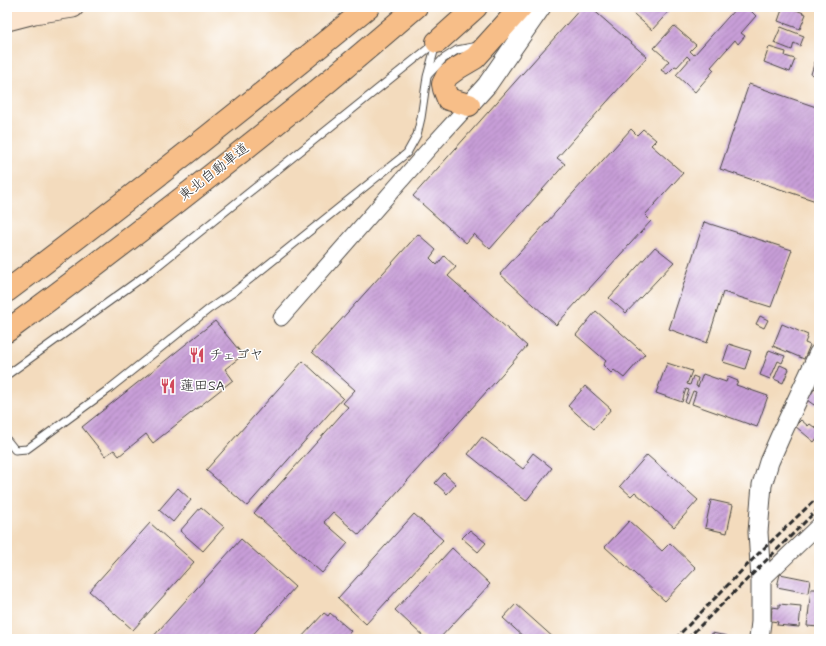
<svg xmlns="http://www.w3.org/2000/svg" width="826" height="646" viewBox="0 0 826 646" font-family="Mynerve,'Klee One',sans-serif">
  <style>
    .building { fill: url(#building-hatch) }
    .lines { fill: none; stroke-linecap: round; stroke-linejoin: round }
    .service-casing { stroke: #494541; stroke-width: 9 }
    .minor-casing { stroke: #494541; stroke-width: 17 }
    .tertiary-casing { stroke: #494541; stroke-width: 21 }
    .secondary-casing { stroke: #494541; stroke-width: 23 }
    .motorway-casing { stroke: #494541; stroke-width: 24 }
    .service { stroke: #fff; stroke-width: 7 }
    .minor { stroke: #fff; stroke-width: 15 }
    .tertiary { stroke: #fff; stroke-width: 19 }
    .secondary { stroke: #fce5cf; stroke-width: 21 }
    .motorway { stroke: #f7be88; stroke-width: 22 }
    .rail { stroke: #2b2b2b; stroke-width: 3; stroke-dasharray: 6 3; stroke-linecap: butt }
    .labels { text-anchor: middle; dominant-baseline: central; stroke-width: 3; stroke-linejoin: round; paint-order: stroke }
    .street-label { font-size: 14px; fill: #2b2b2b; stroke: #fff }
    .poi-label { font-size: 14px; fill: #2b2b2b; stroke: #fff; text-anchor: start }
  </style>
  <defs>
    <pattern id="building-hatch" width="6" height="6" patternUnits="userSpaceOnUse"><rect width="6" height="6" fill="#c89ed8"/><path d="M-1 1l2-2M0 6l6-6M5 7l2-2" fill="none" stroke="#a381af"/></pattern>
  </defs>
  <rect width="100%" height="100%" fill="#fff"/>
  <filter id="ink" filterUnits="userSpaceOnUse"><feTurbulence type="fractalNoise" baseFrequency=".025" numOctaves="2"/><feDisplacementMap in="SourceGraphic" scale="8" xChannelSelector="R" yChannelSelector="G"/><feConvolveMatrix kernelMatrix="1 2 1 2 8 2 1 2 1" color-interpolation-filters="sRGB"/></filter>
  <filter id="wash" filterUnits="userSpaceOnUse"><feTurbulence type="fractalNoise" baseFrequency=".012" numOctaves="4" result="noise"/><feDisplacementMap in="SourceGraphic" scale="16" xChannelSelector="R" yChannelSelector="G"/><feGaussianBlur stdDeviation="0.9" result="paint"/><feColorMatrix in="noise" values="0 0 0 0 0 0 0 0 0 0 0 0 0 0 0 0 0 1.4 0 .05"/><feComposite in="paint" operator="in"/></filter>
  <g filter="url(#wash)">
    <rect width="100%" height="100%" fill="#f3dbbd"/>
    <g id="blocks">
      <!-- building -->
      <g class="building">
        <polygon points="582,7 590,7 647,57 557,158 565,164 490,249 474,234 466,243 413,196"/>
        <polygon points="626,7 668,7 671,9 652,30"/>
        <polygon points="737,7 755,7 751,11 756,16 741,33 745,36 738,44 735,40 711,67 714,70 695,92 676,75 690,59 687,56 677,67 675,66 667,74 661,70 669,61 654,48 674,26 696,45 690,51 694,55"/>
        <polygon points="783,7 789,7 806,14 800,29 778,21"/>
        <polygon points="781,27 804,36 800,46 794,43 792,50 774,43"/>
        <polygon points="769,47 786,52 785,56 795,59 790,72 764,62"/>
        <polygon points="816,58 819,59 819,77 811,74"/>
        <polygon points="749,84 819,108 819,202 720,169"/>
        <polygon points="631,129 637,135 643,129 656,140 651,145 683,173 645,215 651,221 556,325 500,274"/>
        <polygon points="704,222 792,250 771,307 723,292 707,343 669,329"/>
        <polygon points="418,234 436,250 430,258 437,265 444,256 456,267 448,276 527,346 359,535 333,512 324,522 348,543 322,573 254,513 348,407 343,403 355,390 312,352"/>
        <polygon points="655,247 674,262 626,313 609,298"/>
        <polygon points="596,311 645,354 624,378 614,370 611,373 603,365 606,361 576,335"/>
        <polygon points="760,316 768,320 764,328 756,324"/>
        <polygon points="215,321 243,355 225,369 233,380 153,443 146,434 119,456 114,450 105,456 82,427"/>
        <polygon points="782,324 808,335 805,343 810,345 804,359 773,346"/>
        <polygon points="729,344 751,351 745,369 723,362"/>
        <polygon points="769,350 785,356 782,363 778,361 770,379 760,375"/>
        <polygon points="303,361 343,398 247,506 206,470"/>
        <polygon points="667,363 692,371 687,384 690,385 693,376 698,378 696,386 698,387 703,374 726,382 728,377 738,381 736,385 768,396 757,427 692,404 696,392 693,391 688,404 685,402 689,390 686,389 682,402 656,393"/>
        <polygon points="780,365 789,369 783,383 774,379"/>
        <polygon points="585,386 611,409 594,429 568,406"/>
        <polygon points="815,388 819,392 819,402 818,401 814,405 807,400"/>
        <polygon points="801,420 808,426 810,424 819,431 819,436 814,442 795,426"/>
        <polygon points="482,437 523,469 529,462 527,461 533,453 552,468 526,501 468,454"/>
        <polygon points="647,455 698,500 674,527 635,492 631,496 620,486"/>
        <polygon points="444,473 456,484 447,494 435,483"/>
        <polygon points="178,488 191,500 173,522 159,510"/>
        <polygon points="711,500 733,505 727,533 705,528"/>
        <polygon points="201,507 224,527 203,551 180,531"/>
        <polygon points="414,514 443,540 366,624 338,598"/>
        <polygon points="629,521 662,551 670,543 696,568 665,601 605,547"/>
        <polygon points="150,523 194,562 133,630 89,591"/>
        <polygon points="470,530 486,543 478,552 462,538"/>
        <polygon points="241,539 295,587 249,639 151,639"/>
        <polygon points="452,548 490,584 439,639 426,639 395,610"/>
        <polygon points="780,574 810,580 808,593 777,587"/>
        <polygon points="811,589 819,589 819,627 807,626"/>
        <polygon points="516,604 555,639 526,639 503,618"/>
        <polygon points="779,604 801,606 799,627 777,625 778,622 771,621 772,607 779,608"/>
        <polygon points="324,613 328,616 330,613 351,631 344,639 300,639"/>
        <polygon points="712,633 727,636 726,639 711,639"/>
        <polygon points="91,634 97,639 86,639"/>
        <polygon points="349,635 353,639 345,639"/>
      </g>
    </g>
  </g>
  <g filter="url(#ink)">
    <use href="#blocks" fill-opacity="0" stroke="#494541" stroke-width="1"/>
    <g class="lines">
      <defs>
        <g id="service">
          <polyline points="428,75 443,59 457,50 478,46"/>
          <polyline points="7,375 150,272 435,43"/>
          <polyline points="7,440 15,450 27,449 109,389 209,309 234,292 407,153 417,135 421,118 427,77 436,44"/>
        </g>
        <g id="minor">
          <polyline points="281,318 427,151 469,105"/>
          <polyline points="761,581 819,525"/>
        </g>
        <g id="tertiary">
          <polyline points="469,105 487,85 541,7"/>
          <polyline points="759,639 761,622 761,581 758,532 762,485 769,462 780,437 819,353"/>
        </g>
        <polyline id="secondary" points="7,20 34,13 73,7"/>
        <g id="motorway">
          <polyline points="437,42 476,7"/>
          <polyline points="469,105 448,99 444,89 443,84 447,76 458,68 475,58 521,7"/>
          <path d="M7,291C130,199 250,104 368,7"/>
          <path d="M7,331C109,256 209,178 307,99C344,69 380,38 416,7"/>
        </g>
      </defs>
      <!-- service casing -->
      <use href="#service" class="service-casing"/>
      <!-- minor casing -->
      <use href="#minor" class="minor-casing"/>
      <!-- tertiary casing -->
      <use href="#tertiary" class="tertiary-casing"/>
      <!-- secondary casing -->
      <use href="#secondary" class="secondary-casing"/>
      <!-- motorway casing -->
      <use href="#motorway" class="motorway-casing"/>
      <!-- service -->
      <use href="#service" class="service"/>
      <!-- minor -->
      <use href="#minor" class="minor"/>
      <!-- tertiary -->
      <use href="#tertiary" class="tertiary"/>
      <!-- secondary -->
      <use href="#secondary" class="secondary"/>
      <!-- motorway -->
      <use href="#motorway" class="motorway"/>
      <!-- rail -->
      <g class="rail">
        <polyline points="675,639 759,553 819,496"/>
        <polyline points="687,639 819,508"/>
      </g>
    </g>
  </g>
  <!-- icons -->
  <defs>
    <symbol id="restaurant-bare" viewBox="-9 -9 18 18"><path d="M-5-6h1v4h1v-4h1v4h1v-4h1v5L-1.5 .5V6h-2V.5L-5-1ZM5-6V6H3V1.5H1.5Q1.5-4 5-6Z" fill="#d1495b" stroke="#fff" stroke-width="2.5" paint-order="stroke"/></symbol>
  </defs>
  <g fill-rule="evenodd">
    <use href="#restaurant-bare" x="186" y="344" width="22" height="22"/>
    <use href="#restaurant-bare" x="157" y="375" width="22" height="22"/>
  </g>
  <g class="labels">
    <!-- street labels -->
    <g class="street-label">
      <text transform="translate(214 172) rotate(-38)">東北自動車道</text>
    </g>
    <!-- poi labels -->
    <g class="poi-label">
      <text x="209" y="355">チェゴヤ</text>
      <text x="180" y="386">蓮田SA</text>
    </g>
  </g>
  <!-- margin -->
  <rect width="826" height="646" fill="none" stroke="#fff" stroke-width="24"/>
</svg>
